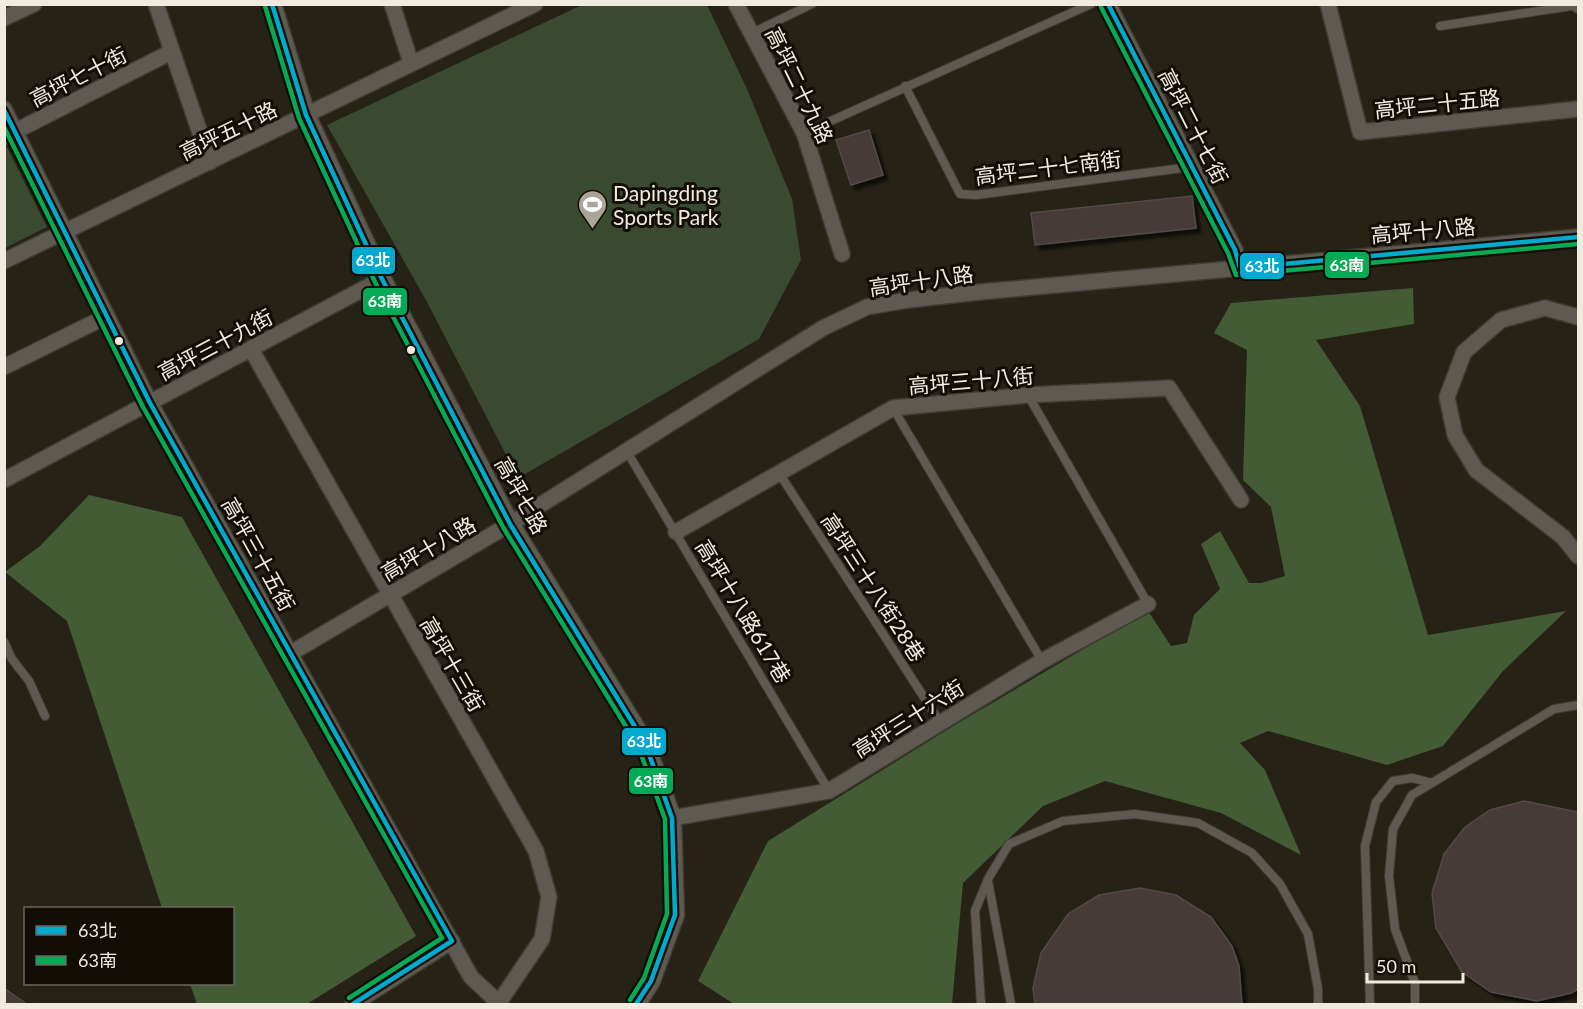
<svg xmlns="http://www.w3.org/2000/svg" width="1583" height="1009" viewBox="0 0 1583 1009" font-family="Lato,'Noto Sans TC',sans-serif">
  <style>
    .green { fill: #3a4a31 }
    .forest { fill: #435c36 }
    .building { fill: #463a39; stroke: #524a47; stroke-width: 1.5; filter: url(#shadow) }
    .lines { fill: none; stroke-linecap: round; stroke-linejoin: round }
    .service-casing { stroke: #403c33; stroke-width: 10 }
    .minor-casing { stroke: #403c33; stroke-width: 18 }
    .tertiary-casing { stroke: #403c33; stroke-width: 21 }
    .service { stroke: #5e5a52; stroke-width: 8 }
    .minor { stroke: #5e5a52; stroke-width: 15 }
    .tertiary { stroke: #5e5a52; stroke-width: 18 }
    .bus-1-casing { stroke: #120e06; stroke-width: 9 }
    .bus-2-casing { stroke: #120e06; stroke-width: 9 }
    .bus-1 { stroke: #00a9ce; stroke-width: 4.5 }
    .bus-2 { stroke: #06aa56; stroke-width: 4.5 }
    .bus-dot { fill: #f0ebde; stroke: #120e06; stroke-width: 2 }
    .labels { text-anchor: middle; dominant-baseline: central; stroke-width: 6; stroke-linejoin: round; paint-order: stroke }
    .street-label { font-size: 21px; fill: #f0ebde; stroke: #120e06 }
    .poi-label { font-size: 21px; fill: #f0ebde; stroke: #120e06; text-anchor: start }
    .line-badge { stroke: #120e06; stroke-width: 2 }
    .badge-label { font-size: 16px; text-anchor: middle; font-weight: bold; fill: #fff }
  </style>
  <defs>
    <filter id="shadow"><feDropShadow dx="4.5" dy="4.5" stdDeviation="1.5" flood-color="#0009"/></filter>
  </defs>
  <rect width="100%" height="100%" fill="#262216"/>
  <!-- green -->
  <g class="green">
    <polygon points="584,4 707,5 747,89 792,199 801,260 759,339 518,478 427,302 327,125"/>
    <polygon points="7,147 47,227 5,248 4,148"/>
  </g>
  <!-- forest -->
  <g class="forest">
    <polygon points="1413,288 1414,324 1316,340 1360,406 1428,635 1566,611 1503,671 1443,746 1387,765 1268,731 1240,743 1265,770 1301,855 1221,813 1105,781 1043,806 963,883 952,1004 734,1004 698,981 768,841 958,723 1148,611 1171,646 1187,643 1194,615 1220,589 1201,544 1220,531 1249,583 1261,583 1285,576 1271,507 1243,480 1247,350 1214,333 1231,303"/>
    <polygon points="89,495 182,517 416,936 307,1004 197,1004 190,984 232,984 232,908 162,908 67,621 5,572 40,546"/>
  </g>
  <!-- building -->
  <g class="building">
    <polygon points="869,130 883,175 851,185 836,140"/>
    <polygon points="1192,196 1196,228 1035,245 1031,213"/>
    <polygon points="1524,801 1578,812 1578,989 1571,993 1537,1001 1491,992 1462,972 1436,928 1432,893 1444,854 1465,827 1490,810"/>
    <polygon points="1140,888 1176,895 1211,917 1232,946 1239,966 1242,1005 1035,1005 1033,988 1041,953 1068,914 1099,895"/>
    <polygon points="4,988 28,1005 4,1005"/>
  </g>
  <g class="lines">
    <defs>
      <g id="service">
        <polyline points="1440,26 1578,5"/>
        <polyline points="752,33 812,4"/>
        <polyline points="905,86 960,194 976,195 1190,167"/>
        <polyline points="804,133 1091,4"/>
        <polyline points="1028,395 1148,604"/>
        <polyline points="893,408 1042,661"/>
        <polyline points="626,450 829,791"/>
        <polyline points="779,473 940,722"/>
        <polyline points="4,642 12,659 29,681 45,716"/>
        <polyline points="988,881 1011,1004"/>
        <polyline points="981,1004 975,911 988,879 1009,844 1063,821 1135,814 1198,823 1252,853 1280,884 1308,934 1318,989 1318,1004"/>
        <polyline points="1370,1004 1365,846 1376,802 1393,781 1412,778 1432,783"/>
        <polyline points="1415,1004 1415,983 1395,929 1389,876 1393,829 1412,795 1554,709 1578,705"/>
      </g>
      <g id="minor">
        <polyline points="156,4 210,162"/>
        <polyline points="392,4 411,63"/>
        <polyline points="736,4 804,133 842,254"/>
        <polyline points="1108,4 1235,250 1240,268"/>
        <polyline points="1328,4 1360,132 1578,109"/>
        <polyline points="1578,4 1578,5"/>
        <polyline points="4,18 34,4"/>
        <polyline points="4,109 150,403 471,977 500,1004"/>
        <polyline points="4,137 171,52"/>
        <polyline points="4,261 535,4"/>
        <polyline points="1578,317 1545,308 1501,320 1464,352 1447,397 1455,435 1476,470 1563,537 1578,556"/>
        <polyline points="251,349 536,851 549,897 542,939 498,1004"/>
        <polyline points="4,367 107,316"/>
        <polyline points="4,480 382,279"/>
        <polyline points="676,532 893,408 1028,395 1169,388 1241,500"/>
        <polyline points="291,653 510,524 823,328 867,307 908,300 980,292 1578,237"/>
        <polyline points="672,818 829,791 1042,661 1148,604"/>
        <polyline points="353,1004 452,941"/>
      </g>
      <polyline id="tertiary" points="272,4 306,115 382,279 510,524 645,743 672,818 675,915 651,981 636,1004"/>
    </defs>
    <!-- service casing -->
    <use href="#service" class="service-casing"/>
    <!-- minor casing -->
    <use href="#minor" class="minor-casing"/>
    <!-- tertiary casing -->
    <use href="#tertiary" class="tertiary-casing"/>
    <!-- service -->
    <use href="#service" class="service"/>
    <!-- minor -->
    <use href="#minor" class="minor"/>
    <!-- tertiary -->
    <use href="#tertiary" class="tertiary"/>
    <defs>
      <g id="bus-1">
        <polyline points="272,4 306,115 382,279 510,524 645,743 672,818 675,915 651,981 636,1004"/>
        <polyline points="1108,4 1235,250 1240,268 1578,237"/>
        <polyline points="4,110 150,403 452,941 353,1004"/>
      </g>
      <g id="bus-2">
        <polyline points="265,6 299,118 375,282 503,527 638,746 665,819 667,914 644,978 630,1000"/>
        <polyline points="1101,7 1228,253 1236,275 1578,244"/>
        <polyline points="4,127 143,407 442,938 349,998"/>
      </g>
    </defs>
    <!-- bus-1 casing -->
    <use href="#bus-1" class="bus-1-casing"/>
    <!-- bus-2 casing -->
    <use href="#bus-2" class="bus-2-casing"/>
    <!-- bus-1 -->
    <use href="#bus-1" class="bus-1"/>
    <!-- bus-2 -->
    <use href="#bus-2" class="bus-2"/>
  </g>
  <!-- icons -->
  <defs>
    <symbol id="stadium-pin" viewBox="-11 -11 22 30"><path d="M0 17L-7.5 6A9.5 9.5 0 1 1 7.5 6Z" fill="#a9a598" stroke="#120e06"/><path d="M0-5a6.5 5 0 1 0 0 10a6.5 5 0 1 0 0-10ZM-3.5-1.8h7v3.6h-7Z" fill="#fff"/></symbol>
  </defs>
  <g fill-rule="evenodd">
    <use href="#stadium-pin" x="576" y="188" width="33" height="45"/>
  </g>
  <!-- markers -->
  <g class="bus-dot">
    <circle cx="119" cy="341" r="5"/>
    <circle cx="411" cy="350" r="5"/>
  </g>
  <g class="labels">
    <!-- street labels -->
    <g class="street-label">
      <text transform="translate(78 76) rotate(-27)">高坪七十街</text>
      <text transform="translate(800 85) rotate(64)">高坪二十九路</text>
      <text transform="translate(1437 103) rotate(-6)">高坪二十五路</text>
      <text transform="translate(1194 126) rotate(63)">高坪二十七街</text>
      <text transform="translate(228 130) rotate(-26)">高坪五十路</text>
      <text transform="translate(1048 167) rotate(-7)">高坪二十七南街</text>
      <text transform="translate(1423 230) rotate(-5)">高坪十八路</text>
      <text transform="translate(921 280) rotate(-8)">高坪十八路</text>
      <text transform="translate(215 344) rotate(-28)">高坪三十九街</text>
      <text transform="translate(971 380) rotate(-5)">高坪三十八街</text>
      <text transform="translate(522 495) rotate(61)">高坪七路</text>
      <text transform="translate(428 548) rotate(-30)">高坪十八路</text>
      <text transform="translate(259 554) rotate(61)">高坪三十五街</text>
      <text transform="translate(874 587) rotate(57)">高坪三十八街28巷</text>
      <text transform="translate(744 611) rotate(59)">高坪十八路617巷</text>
      <text transform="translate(453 664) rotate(60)">高坪十三街</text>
      <text transform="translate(908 718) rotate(-32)">高坪三十六街</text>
    </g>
    <!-- poi labels -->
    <g class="poi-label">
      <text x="613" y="192">Dapingding<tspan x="613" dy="24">Sports Park</tspan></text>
    </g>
  </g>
  <g class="line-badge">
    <rect x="351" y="246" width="45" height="29" rx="6" fill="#00a9ce"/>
    <rect x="1324" y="251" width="46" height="28" rx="6" fill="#06aa56"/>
    <rect x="1239" y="252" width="46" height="28" rx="6" fill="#00a9ce"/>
    <rect x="362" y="287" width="46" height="29" rx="6" fill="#06aa56"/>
    <rect x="621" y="727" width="46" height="29" rx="6" fill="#00a9ce"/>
    <rect x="628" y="767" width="46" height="28" rx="6" fill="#06aa56"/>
  </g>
  <g class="badge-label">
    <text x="373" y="266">63北</text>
    <text x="1347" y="271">63南</text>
    <text x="1262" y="272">63北</text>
    <text x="385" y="307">63南</text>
    <text x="644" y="747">63北</text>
    <text x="651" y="787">63南</text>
  </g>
  <!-- border -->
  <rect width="1583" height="1009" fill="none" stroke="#f0ebde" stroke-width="12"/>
  <!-- legend -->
  <rect x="24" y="907" width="210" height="78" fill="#120e06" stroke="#6b665c" stroke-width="1.5"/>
  <rect x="36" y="926" width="30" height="9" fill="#00a9ce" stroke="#6b665c" stroke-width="1.5"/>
  <text x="78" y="937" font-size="18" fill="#f0ebde">63北</text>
  <rect x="36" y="956" width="30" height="9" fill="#06aa56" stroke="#6b665c" stroke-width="1.5"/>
  <text x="78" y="967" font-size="18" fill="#f0ebde">63南</text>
  <!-- scale -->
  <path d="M1367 973v9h96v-9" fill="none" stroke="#f0ebde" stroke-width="3"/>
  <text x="1376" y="973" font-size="18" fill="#f0ebde" stroke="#120e06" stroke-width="4.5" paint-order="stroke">50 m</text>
</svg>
